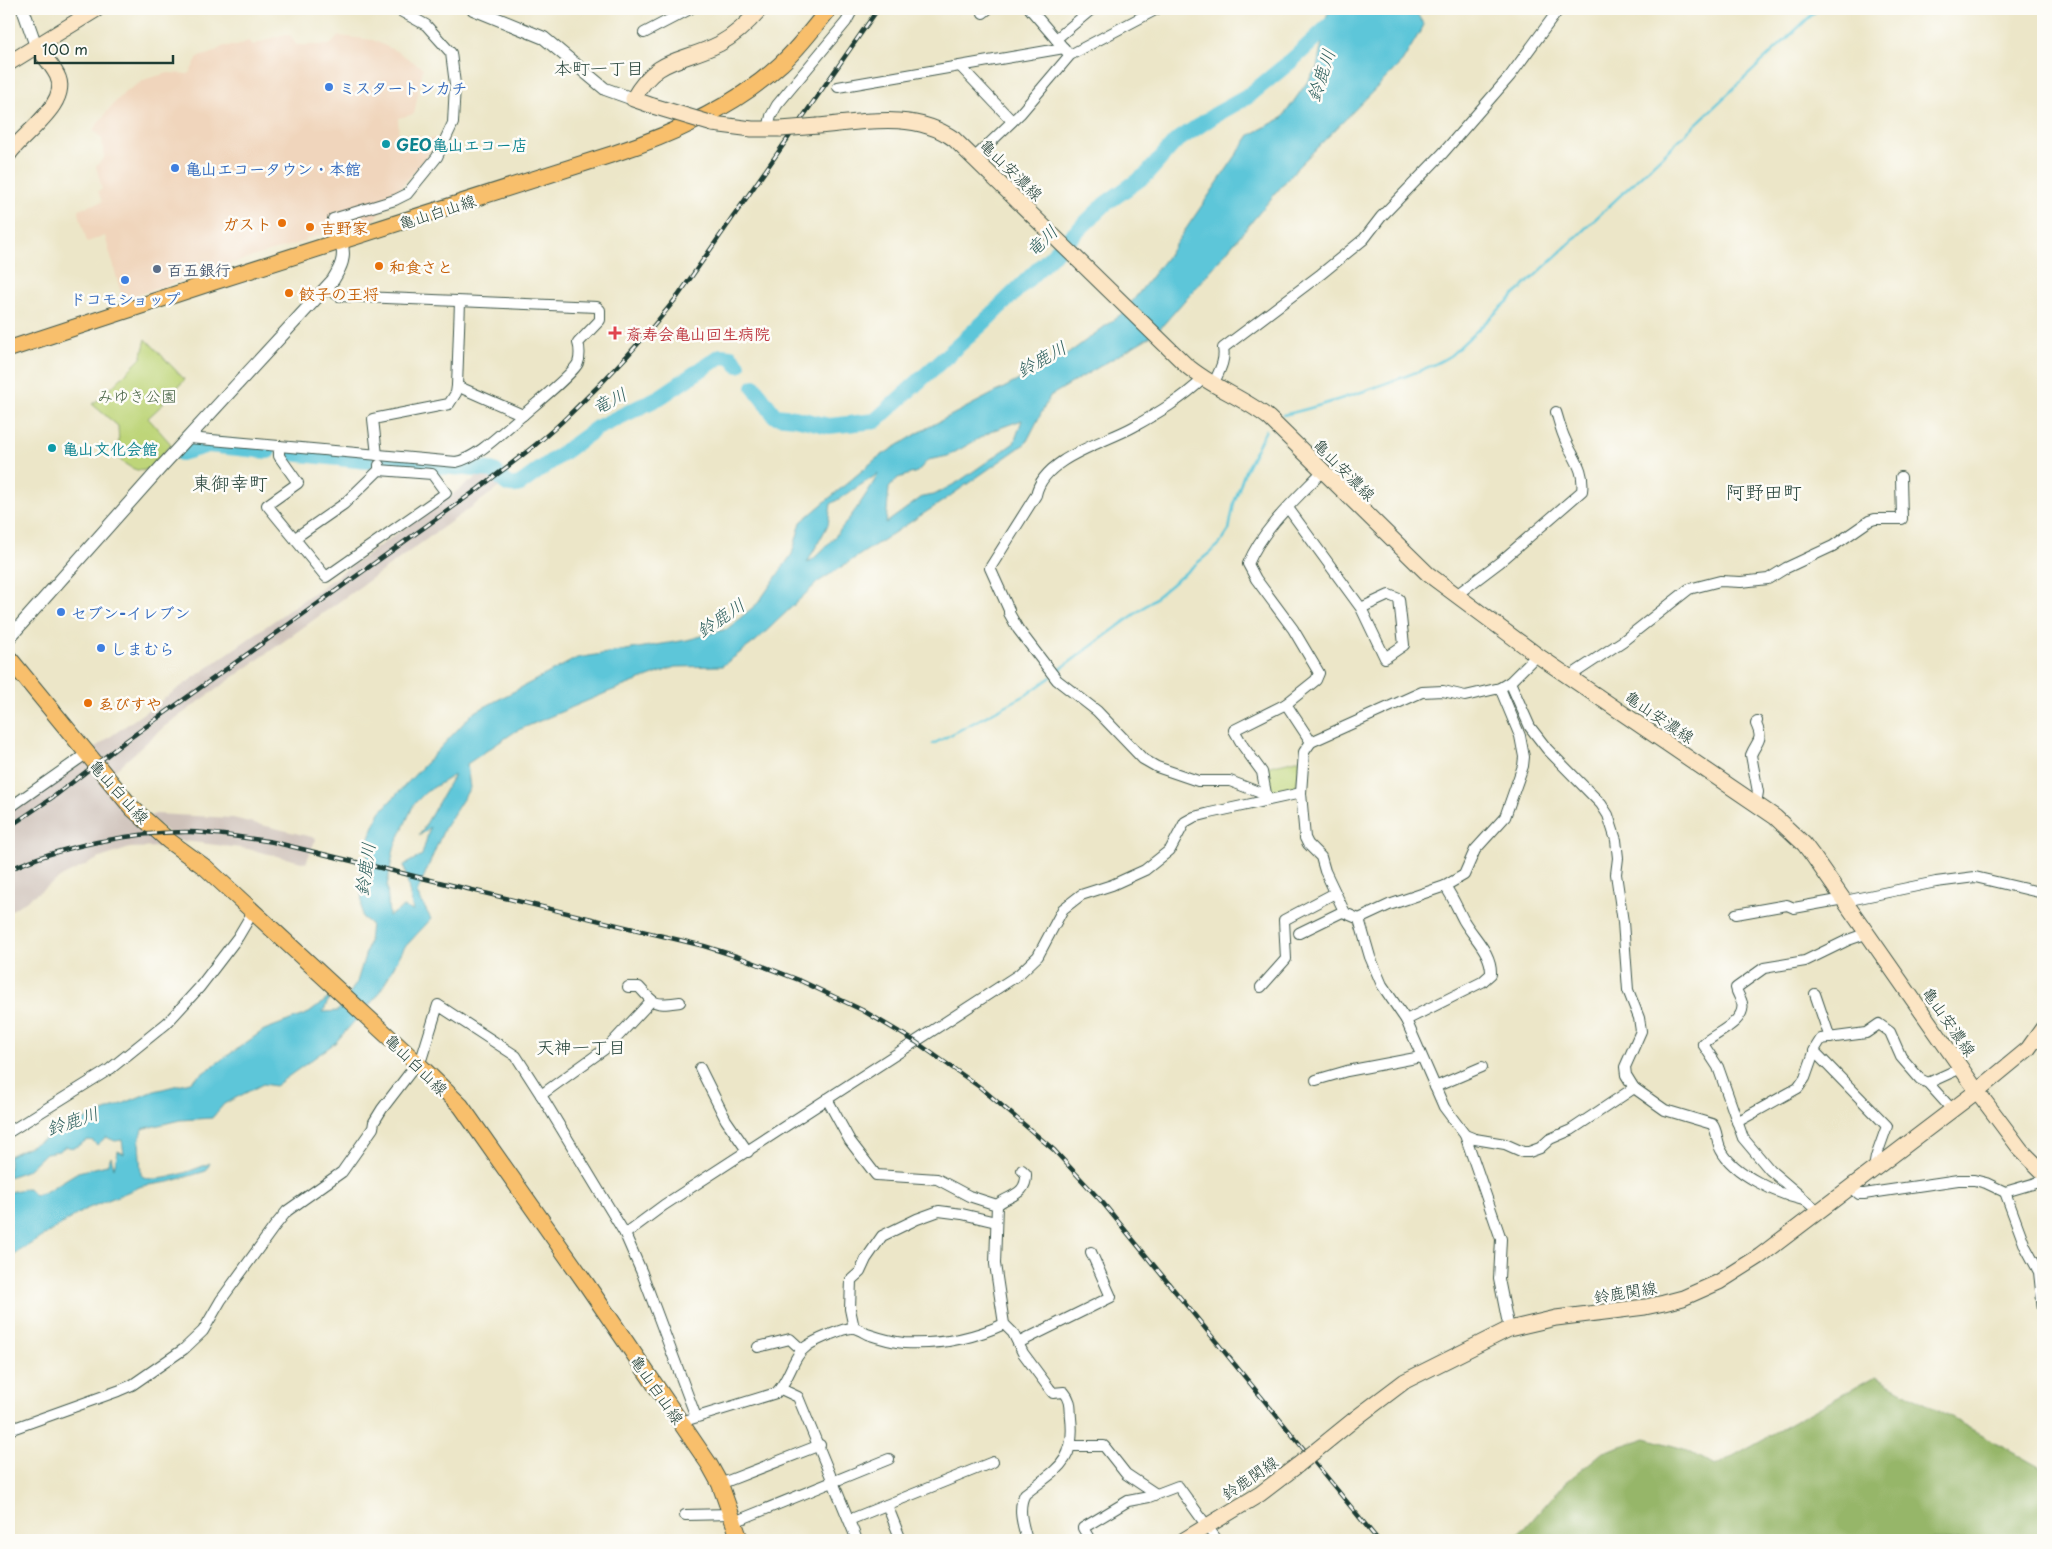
<svg xmlns="http://www.w3.org/2000/svg" width="2052" height="1549" viewBox="0 0 2052 1549" font-family="'Playpen Sans','Klee One',sans-serif">
  <style>
    .built { fill: #f0d5bc }
    .industrial { fill: #cec1b9 }
    .green { fill: #bed579; stroke: #6e8956 }
    .forest { fill: #96b669; stroke: #5a7a4e }
    .water { fill: #5dc6d9; stroke: #3e8286; fill-rule: evenodd }
    .lines { fill: none; stroke-linecap: round; stroke-linejoin: round }
    .stream { stroke: #5dc6d9; stroke-width: 2.5 }
    .river { stroke: #5dc6d9; stroke-width: 16 }
    .minor-casing { stroke: #3e564a; stroke-width: 12 }
    .tertiary-casing { stroke: #3e564a; stroke-width: 14 }
    .secondary-casing { stroke: #3e564a; stroke-width: 17 }
    .primary-casing { stroke: #3e564a; stroke-width: 18 }
    .minor { stroke: #fff; stroke-width: 10 }
    .tertiary { stroke: #fff; stroke-width: 12 }
    .secondary { stroke: #fce5c4; stroke-width: 15 }
    .primary { stroke: #f8bf6c; stroke-width: 16 }
    .rail-casing { stroke: #1f3d34; stroke-width: 4.5 }
    .rail { stroke: #fdfcf7; stroke-width: 2.5; stroke-dasharray: 8; stroke-linecap: butt }
    .secondary-bridge-casing { stroke: #3e564a; stroke-width: 17; stroke-linecap: butt }
    .secondary-bridge { stroke: #fce5c4; stroke-width: 15 }
    .shop-dot { fill: #3f7fe0; stroke: #fdfcf7; stroke-width: 2 }
    .culture-dot { fill: #0f9aa8; stroke: #fdfcf7; stroke-width: 2 }
    .food-dot { fill: #e8710a; stroke: #fdfcf7; stroke-width: 2 }
    .service-dot { fill: #5c6f8a; stroke: #fdfcf7; stroke-width: 2 }
    .health-dot { fill: #e0444e; stroke: #fdfcf7; stroke-width: 2 }
    .labels { text-anchor: middle; dominant-baseline: central; stroke-width: 5; stroke-linejoin: round; paint-order: stroke }
    .shop-label { font-size: 16px; font-weight: bold; fill: #366cbe; stroke: #fdfcf7; text-anchor: start }
    .culture-label { font-size: 16px; font-weight: bold; fill: #0d838f; stroke: #fdfcf7; text-anchor: start }
    .street-label { font-size: 16px; fill: #1f3d34; stroke: #fdfcf7 }
    .food-label { font-size: 16px; font-weight: bold; fill: #c56008; stroke: #fdfcf7; text-anchor: start }
    .service-label { font-size: 16px; font-weight: bold; fill: #4e5e75; stroke: #fdfcf7; text-anchor: start }
    .health-label { font-size: 16px; font-weight: bold; fill: #be3a42; stroke: #fdfcf7; text-anchor: start }
    .park-label { font-size: 16px; fill: #476345; stroke: #fdfcf7 }
    .neighbourhood-label { font-size: 18px; fill: #1f3d34; stroke: #fdfcf7 }
    .water-label { font-size: 18px; font-style: italic; fill: #2e5f5d; stroke: #fdfcf7 }
    .quarter-label { font-size: 19px; fill: #1f3d34; stroke: #fdfcf7 }
  </style>
  <rect width="100%" height="100%" fill="#fdfcf7"/>
  <filter id="ink" filterUnits="userSpaceOnUse"><feTurbulence type="fractalNoise" baseFrequency=".02" numOctaves="2"/><feDisplacementMap in="SourceGraphic" scale="10" xChannelSelector="R" yChannelSelector="G"/><feConvolveMatrix kernelMatrix="1 2 1 2 8 2 1 2 1" color-interpolation-filters="sRGB"/></filter>
  <filter id="wash" filterUnits="userSpaceOnUse"><feTurbulence type="fractalNoise" baseFrequency=".0096" numOctaves="4" result="noise"/><feDisplacementMap in="SourceGraphic" scale="20" xChannelSelector="R" yChannelSelector="G"/><feGaussianBlur stdDeviation="1.12" result="paint"/><feColorMatrix in="noise" values="0 0 0 0 0 0 0 0 0 0 0 0 0 0 0 0 0 1.4 0 .05"/><feComposite in="paint" operator="in"/></filter>
  <g filter="url(#wash)">
    <rect width="100%" height="100%" fill="#ece6c8"/>
    <!-- built -->
    <polygon class="built" points="281,35 290,35 296,45 330,45 339,36 373,40 398,52 423,68 414,114 398,118 399,143 437,138 437,141 425,159 398,191 392,196 375,219 306,239 306,241 252,257 123,300 105,236 87,242 78,209 102,202 98,191 102,190 96,166 104,158 102,139 93,130 109,109 125,92 146,79 168,73 189,74 198,57 210,54 224,46 237,46 248,41 253,45"/>
    <!-- industrial -->
    <g class="industrial">
      <polygon points="481,474 492,474 501,486 165,726 110,775 90,751"/>
      <polygon points="85,760 164,847 130,848 100,858 63,876 9,912 9,812"/>
      <polygon points="156,814 233,818 316,838 306,863 248,849 176,840 149,816"/>
    </g>
    <!-- green -->
    <g class="green">
      <path d="M146,339L185,380L163,401V404L148,418L171,444C152,466 147,482 120,460L118,426L92,404L102,397L141,358Z"/>
      <polygon points="1301,759 1296,789 1278,793 1270,792 1265,767"/>
    </g>
    <!-- forest -->
    <polygon class="forest" points="1876,1376 2043,1469 2043,1540 1510,1540 1525,1528 1563,1485 1603,1452 1646,1438 1684,1449 1715,1466"/>
    <!-- water -->
    <path class="water" d="M1331,9H1414L1424,25L1402,62L1296,169L1212,269L1156,333L1050,396L1026,443L940,503L818,582L756,641L722,666L675,667L608,692L516,731L467,764L470,788L444,829L417,893L431,919L404,948L379,994L335,1043L275,1086L263,1084L224,1104L212,1118L180,1120L142,1129L139,1141L141,1175C153,1187 196,1169 210,1163L206,1171L169,1182L142,1186L84,1210L10,1257L9,1261V1192L28,1188L35,1195L45,1192L78,1172L107,1165L111,1157L114,1168L118,1151L124,1154L122,1140L115,1141L106,1137L97,1145L93,1141L88,1140C80,1143 75,1151 66,1146L59,1151L46,1153L28,1170L9,1177V1156L91,1117L151,1092L190,1082L264,1030L309,1013L330,997L323,1012L338,1011L357,982L369,942L371,924L362,917L361,877L370,847L368,840L380,812L473,713L577,658L687,640L727,629L758,603L792,554L801,522L877,458L925,429L1065,356L1124,312L1166,258L1250,135L1282,118L1317,68L1327,15ZM1022,420L1014,443L958,482L934,495L922,497L886,523L889,488L898,478L917,472L928,460L948,456L994,430ZM878,474C868,495 827,552 807,563L828,525L831,504ZM454,775L419,836L430,827L422,855L404,865L413,911L404,907L389,916L387,886L394,848L414,804L426,792Z"/>
    <g class="lines">
      <!-- stream -->
      <g class="stream">
        <path d="M1283,415C1323,406 1360,393 1398,379C1416,372 1435,366 1451,355L1818,9"/>
        <polyline points="1055,673 1143,608 1219,545 1229,530 1234,503 1245,471 1266,430"/>
        <polyline points="933,744 1026,695 1051,677"/>
      </g>
      <!-- river -->
      <g class="river">
        <polyline points="754,387 775,416 795,418 829,426 875,421 983,323 1105,204 1147,174 1175,142 1215,115 1247,97 1291,61 1347,9"/>
        <polyline points="181,453 208,445 268,451"/>
        <polyline points="290,453 367,461"/>
        <polyline points="385,462 491,470 496,472"/>
        <path d="M501,478C507,485 510,487 520,484L597,428L660,397L721,356L731,357L738,365"/>
      </g>
    </g>
  </g>
  <g filter="url(#ink)">
    <g class="lines">
      <defs>
        <g id="minor">
          <polyline points="1030,9 1067,52"/>
          <polyline points="983,13 988,9"/>
          <polyline points="644,33 690,9"/>
          <polyline points="1056,39 1092,9"/>
          <polyline points="960,66 1012,121"/>
          <polyline points="838,87 1064,48"/>
          <polyline points="768,129 771,116 777,105 846,22 853,9"/>
          <polyline points="975,157 1020,114 1070,55 1157,9"/>
          <polyline points="341,242 333,219 395,200 407,194 437,157 453,123 455,84 451,53 426,25 397,9"/>
          <path d="M326,288L339,296L597,307L600,310V320L578,343C580,348 580,358 578,363C573,374 534,405 523,415"/>
          <path d="M1203,379C1182,399 1158,413 1133,427C1104,443 1043,458 1036,495L990,568L1009,610V613L1018,629L1057,680L1097,711L1143,759L1157,767L1198,781H1230L1266,795"/>
          <path d="M1213,385C1218,373 1226,361 1223,348L1321,274L1364,239L1381,217L1443,153L1510,76L1559,9"/>
          <polyline points="189,438 279,446 279,456 298,483 267,505 326,577 446,493 432,474 379,470"/>
          <path d="M279,446L456,462C478,458 505,429 523,415L457,386L460,302"/>
          <polyline points="377,455 373,419 449,404 456,393 457,386"/>
          <polyline points="1288,508 1361,608 1385,658 1404,645 1399,599 1389,595 1361,608"/>
          <polyline points="295,538 344,504 379,470 379,465"/>
          <path d="M1455,596L1500,562L1582,491C1585,469 1573,458 1565,439C1561,431 1559,421 1556,412"/>
          <polyline points="1570,676 1623,641 1689,589 1720,581 1741,582 1768,579 1786,568 1833,546 1869,521 1875,519 1902,519 1901,477"/>
          <path d="M1311,742L1286,704L1316,680L1319,673L1293,629L1256,579L1248,564C1263,528 1296,499 1323,471"/>
          <polyline points="1267,799 1262,772 1243,746 1234,730 1286,704"/>
          <path d="M1756,804L1758,792L1751,755C1757,740 1764,741 1756,724L1757,721"/>
          <polyline points="9,808 86,754"/>
          <polyline points="1845,901 1936,882 1975,877 2043,893"/>
          <polyline points="1736,914 1787,905 1794,908 1844,899"/>
          <polyline points="1359,919 1389,905 1445,886 1464,875 1475,850 1505,817 1523,766 1524,757 1520,736 1500,688"/>
          <polyline points="1299,933 1344,911"/>
          <path d="M628,987H639C656,1006 655,1005 680,1002"/>
          <polyline points="1261,987 1286,959 1284,920 1335,893"/>
          <polyline points="1815,994 1830,1038"/>
          <path d="M1406,1020L1482,982L1491,974C1492,953 1474,938 1464,921C1458,910 1453,897 1445,886"/>
          <polyline points="1814,1051 1887,1126 1876,1157 1874,1168"/>
          <polyline points="700,1068 726,1120 748,1152"/>
          <polyline points="1316,1080 1347,1071 1421,1057"/>
          <polyline points="1928,1083 1961,1068"/>
          <polyline points="1435,1087 1482,1067"/>
          <path d="M1634,1088L1665,1110L1712,1124C1718,1131 1716,1141 1721,1150C1733,1174 1778,1194 1803,1200"/>
          <polyline points="541,1095 609,1046 651,1001"/>
          <path d="M827,1099L850,1141L876,1175L937,1179L969,1196L997,1205L995,1264L1004,1324L1013,1333L1023,1353L1049,1388L1053,1393L1064,1392C1072,1401 1070,1408 1071,1418C1076,1463 1056,1469 1025,1494C1017,1508 1023,1526 1027,1540"/>
          <polyline points="1737,1122 1798,1088 1805,1078 1816,1047 1821,1039 1866,1033 1879,1024 1890,1032 1901,1057 1920,1079 1928,1083 1947,1104"/>
          <polyline points="9,1132 110,1069 167,1023 199,988 238,937 254,910"/>
          <polyline points="1465,1135 1475,1139 1505,1144 1523,1152 1529,1152 1540,1148 1550,1139 1571,1130 1634,1088 1626,1075 1625,1067 1641,1031 1639,1018 1628,990 1623,922 1616,874 1618,858 1616,840 1608,815 1601,804 1547,749 1530,727 1510,682"/>
          <polyline points="1850,1186 1859,1194 1864,1194 1958,1180 1974,1180 1986,1183 2005,1192 2043,1181"/>
          <polyline points="2005,1192 2025,1246 2039,1272 2043,1310"/>
          <path d="M997,1205C1008,1195 1027,1196 1026,1174L1022,1170"/>
          <path d="M1818,1211L1770,1170L1743,1138L1718,1067L1703,1044C1713,1034 1747,1022 1742,1003C1741,998 1737,994 1736,988L1764,968L1805,961L1848,940L1868,933"/>
          <polyline points="625,1234 664,1205 1018,975 1038,956 1063,909 1081,895 1112,885 1145,870 1170,850 1185,822 1194,817 1210,813 1301,793"/>
          <polyline points="854,1328 850,1309 851,1280 860,1272 866,1259 882,1236 917,1219 939,1211 962,1214 996,1222"/>
          <polyline points="1509,1329 1499,1279 1501,1239 1465,1135 1444,1107 1406,1020 1382,985 1370,957 1359,919 1345,913 1325,871 1321,857 1308,844 1305,838 1301,793 1304,752 1311,742 1422,692 1443,691 1465,696 1500,688 1510,682 1537,655"/>
          <polyline points="1018,1343 1111,1297 1091,1252"/>
          <polyline points="758,1347 790,1339 802,1350"/>
          <polyline points="781,1389 798,1397 857,1540"/>
          <path d="M681,1422L776,1393C790,1380 792,1356 807,1346C814,1341 845,1327 853,1328C857,1328 863,1332 867,1334C879,1338 892,1342 904,1343C940,1345 972,1339 1004,1324"/>
          <polyline points="9,1430 118,1391 132,1385 184,1349 203,1331 221,1300 274,1227 287,1211 342,1172 373,1128 374,1122 382,1109 422,1057 438,1005 516,1056 541,1095 625,1234 642,1273 696,1417"/>
          <polyline points="1071,1446 1104,1446 1126,1474 1156,1494"/>
          <polyline points="720,1484 820,1445"/>
          <polyline points="887,1505 901,1540"/>
          <polyline points="685,1515 732,1514"/>
          <polyline points="849,1520 993,1462"/>
          <polyline points="734,1522 889,1459"/>
          <polyline points="1090,1540 1083,1528 1128,1501 1149,1497 1178,1486 1217,1540"/>
        </g>
        <g id="tertiary">
          <polyline points="23,9 36,46"/>
          <polyline points="473,9 544,38 605,89 633,99"/>
          <path d="M9,638L162,466L333,280C341,267 346,257 341,242"/>
        </g>
        <g id="secondary">
          <polyline points="9,63 97,9"/>
          <path d="M653,106L633,99C657,56 681,63 719,44C736,35 748,23 760,9"/>
          <polyline points="713,124 752,129 781,129"/>
          <path d="M818,126C863,122 915,111 954,139L1186,365C1211,387 1243,397 1269,418L1428,574L1537,655L1775,817L1804,844L1813,856L1977,1091L2021,1150L2043,1172"/>
          <path d="M9,154C22,134 72,103 57,75C52,65 43,55 36,46"/>
          <polyline points="1356,1418 1405,1381 1509,1329 1556,1318 1645,1307 1664,1303 1683,1298 1719,1282 1760,1256 1977,1091 2028,1049 2043,1028"/>
          <polyline points="1184,1540 1260,1494 1298,1465"/>
        </g>
        <g id="primary">
          <path d="M9,349L213,282L613,154C671,135 736,106 781,64C799,48 814,27 829,9"/>
          <polyline points="9,658 132,808 169,841 206,868 417,1063 461,1106 587,1285 709,1464 720,1484 740,1540"/>
        </g>
      </defs>
      <!-- minor casing -->
      <use href="#minor" class="minor-casing"/>
      <!-- tertiary casing -->
      <use href="#tertiary" class="tertiary-casing"/>
      <!-- secondary casing -->
      <use href="#secondary" class="secondary-casing"/>
      <!-- primary casing -->
      <use href="#primary" class="primary-casing"/>
      <!-- minor -->
      <use href="#minor" class="minor"/>
      <!-- tertiary -->
      <use href="#tertiary" class="tertiary"/>
      <!-- secondary -->
      <use href="#secondary" class="secondary"/>
      <!-- primary -->
      <use href="#primary" class="primary"/>
      <defs>
        <g id="rail">
          <path d="M9,827L56,795L123,743L478,489C509,465 542,442 570,414C609,377 645,338 678,296L878,9"/>
          <path d="M9,870C56,847 137,831 190,832C218,833 246,838 273,842L704,946L739,957L799,980L862,1010L916,1042L981,1088L1054,1150L1103,1203L1378,1540"/>
        </g>
      </defs>
      <!-- rail casing -->
      <use href="#rail" class="rail-casing"/>
      <!-- rail -->
      <use href="#rail" class="rail"/>
      <defs>
        <g id="secondary-bridge">
          <polyline points="653,106 713,124"/>
          <polyline points="781,129 818,126"/>
          <polyline points="1298,1465 1356,1418"/>
        </g>
      </defs>
      <!-- secondary-bridge casing -->
      <use href="#secondary-bridge" class="secondary-bridge-casing"/>
      <!-- secondary-bridge -->
      <use href="#secondary-bridge" class="secondary-bridge"/>
    </g>
  </g>
  <!-- markers -->
  <g class="shop-dot">
    <circle cx="329" cy="87" r="5"/>
    <circle cx="175" cy="168" r="5"/>
    <circle cx="125" cy="280" r="5"/>
    <circle cx="61" cy="612" r="5"/>
    <circle cx="101" cy="648" r="5"/>
  </g>
  <g class="culture-dot">
    <circle cx="386" cy="144" r="5"/>
    <circle cx="52" cy="448" r="5"/>
  </g>
  <g class="food-dot">
    <circle cx="282" cy="223" r="5"/>
    <circle cx="310" cy="227" r="5"/>
    <circle cx="379" cy="266" r="5"/>
    <circle cx="289" cy="293" r="5"/>
    <circle cx="88" cy="703" r="5"/>
  </g>
  <circle class="service-dot" cx="157" cy="269" r="5"/>
  <path class="health-dot" d="M612.5 325.5h5v5h5v5h-5v5h-5v-5h-5v-5h5z"/>
  <g class="labels">
    <!-- shop labels -->
    <g class="shop-label">
      <text x="339" y="87">ミスタートンカチ</text>
      <text x="185" y="168">亀山エコータウン・本館</text>
      <text x="125" y="298" text-anchor="middle">ドコモショップ</text>
      <text x="71" y="612">セブン-イレブン</text>
      <text x="111" y="648">しまむら</text>
    </g>
    <!-- culture labels -->
    <g class="culture-label">
      <text x="396" y="144">GEO亀山エコー店</text>
      <text x="62" y="448">亀山文化会館</text>
    </g>
    <!-- street labels -->
    <g class="street-label">
      <text transform="translate(1012 169) rotate(44)">亀山安濃線</text>
      <text transform="translate(437 211) rotate(-18)">亀山白山線</text>
      <text transform="translate(1345 469) rotate(45)">亀山安濃線</text>
      <text transform="translate(1660 716) rotate(34)">亀山安濃線</text>
      <text transform="translate(120 791) rotate(48)">亀山白山線</text>
      <text transform="translate(1950 1021) rotate(55)">亀山安濃線</text>
      <text transform="translate(417 1064) rotate(44)">亀山白山線</text>
      <text transform="translate(1625 1291) rotate(-9)">鈴鹿関線</text>
      <text transform="translate(658 1389) rotate(55)">亀山白山線</text>
      <text transform="translate(1249 1477) rotate(-34)">鈴鹿関線</text>
    </g>
    <!-- food labels -->
    <g class="food-label">
      <text x="272" y="223" text-anchor="end">ガスト</text>
      <text x="320" y="227">吉野家</text>
      <text x="389" y="266">和食さと</text>
      <text x="299" y="293">餃子の王将</text>
      <text x="98" y="703">ゑびすや</text>
    </g>
    <!-- service labels -->
    <g class="service-label">
      <text x="167" y="269">百五銀行</text>
    </g>
    <!-- health labels -->
    <g class="health-label">
      <text x="626" y="333">斎寿会亀山回生病院</text>
    </g>
    <!-- park labels -->
    <g class="park-label">
      <text x="137" y="395">みゆき公園</text>
    </g>
    <!-- neighbourhood labels -->
    <g class="neighbourhood-label">
      <text x="599" y="67">本町一丁目</text>
      <text x="581" y="1046">天神一丁目</text>
    </g>
    <!-- water labels -->
    <g class="water-label">
      <text transform="translate(1320 75) rotate(-72)">鈴鹿川</text>
      <text transform="translate(1041 240) rotate(-44)">竜川</text>
      <text transform="translate(1041 358) rotate(-29)">鈴鹿川</text>
      <text transform="translate(609 400) rotate(-27)">竜川</text>
      <text transform="translate(720 617) rotate(-34)">鈴鹿川</text>
      <text transform="translate(364 869) rotate(-82)">鈴鹿川</text>
      <text transform="translate(72 1120) rotate(-18)">鈴鹿川</text>
    </g>
    <!-- quarter labels -->
    <g class="quarter-label">
      <text x="230" y="482">東御幸町</text>
      <text x="1764" y="491">阿野田町</text>
    </g>
  </g>
  <!-- margin -->
  <rect width="2052" height="1549" fill="none" stroke="#fdfcf7" stroke-width="30"/>
  <!-- scale -->
  <path d="M35 55v8h138v-8" fill="none" stroke="#1f3d34" stroke-width="2.5"/>
  <text x="42" y="55" font-size="15" fill="#1f3d34" stroke="#fdfcf7" stroke-width="4" paint-order="stroke">100 m</text>
</svg>
